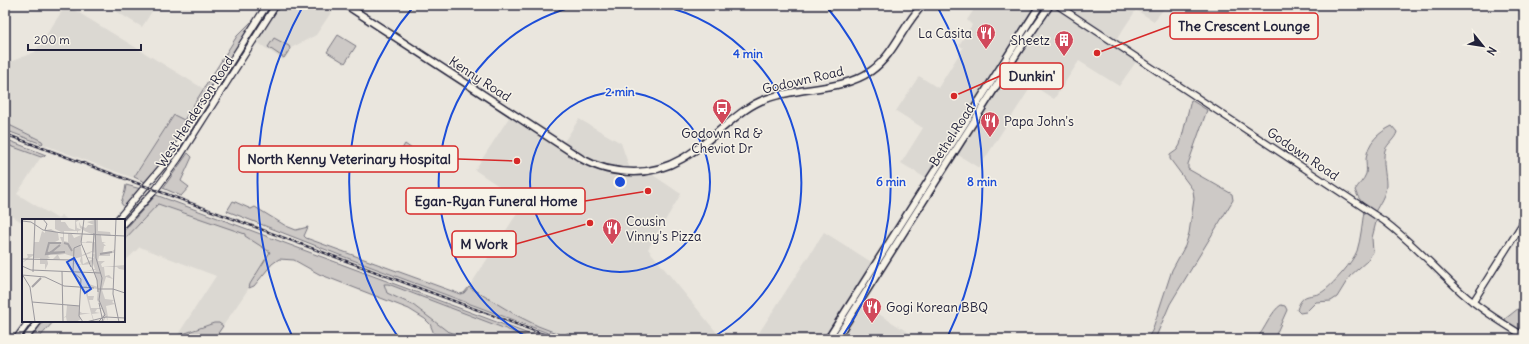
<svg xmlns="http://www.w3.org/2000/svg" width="1529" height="344" viewBox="0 0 1529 344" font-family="Delius,sans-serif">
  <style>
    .built { fill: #dbd8d2 }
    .green { fill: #cdc9c6; stroke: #787680 }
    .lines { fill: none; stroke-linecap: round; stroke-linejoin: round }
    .secondary-casing { stroke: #22223b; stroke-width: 8 }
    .primary-casing { stroke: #22223b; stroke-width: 9 }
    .secondary { stroke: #f7f3e8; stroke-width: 5.5 }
    .primary { stroke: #f7f3e8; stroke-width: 6 }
    .rail-casing { stroke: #22223b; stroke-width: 2.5 }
    .rail { stroke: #f7f3e8; stroke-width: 1; stroke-dasharray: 3; stroke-linecap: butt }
    .ring { fill: none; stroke: #1d4ed8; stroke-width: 2 }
    .labels { text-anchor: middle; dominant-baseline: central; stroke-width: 3; stroke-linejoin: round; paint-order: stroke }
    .poi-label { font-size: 13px; fill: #22223b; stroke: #f7f3e8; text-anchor: start }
    .street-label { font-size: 13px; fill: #22223b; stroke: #f7f3e8 }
    .inset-river { fill: none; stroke: #a6a3a6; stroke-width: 2 }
    .inset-road { fill: none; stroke: #9a989d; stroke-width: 1 }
    .view { fill: #1d4ed8; fill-opacity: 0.15; stroke: #1d4ed8; stroke-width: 2 }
    .inset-edge { fill: none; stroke: #22223b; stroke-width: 2 }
    .centre { fill: #1d4ed8; stroke: #f7f3e8; stroke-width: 2 }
    .ring-label { font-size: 12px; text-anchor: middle; font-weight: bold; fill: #1d4ed8; stroke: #f7f3e8; stroke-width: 3; stroke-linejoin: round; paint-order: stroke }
    .leader { fill: none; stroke: #d62828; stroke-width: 1.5 }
    .callout-dot { fill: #d62828; stroke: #f7f3e8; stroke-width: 1.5 }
    .callout { fill: #f7f3e8; stroke: #d62828; stroke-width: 1.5 }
    .callout-label { font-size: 14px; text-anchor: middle; font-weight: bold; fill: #22223b }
  </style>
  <rect width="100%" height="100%" fill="#eae6de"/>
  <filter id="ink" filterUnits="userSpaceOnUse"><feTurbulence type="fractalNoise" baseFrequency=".025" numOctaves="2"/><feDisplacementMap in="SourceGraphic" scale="8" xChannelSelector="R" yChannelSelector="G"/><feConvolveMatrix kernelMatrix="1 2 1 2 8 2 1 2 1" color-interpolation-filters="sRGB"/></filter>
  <g filter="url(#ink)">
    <!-- built -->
    <g class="built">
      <polygon points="66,5 204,89 183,121 174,115 133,178 42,144 42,141 5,123 5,64 35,52"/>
      <polygon points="115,5 156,5 142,27 112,9"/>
      <polygon points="250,5 336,5 316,35 291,48 283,60 257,42 272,18"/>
      <polygon points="964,5 1167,5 1154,21 1136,10 1114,43 1138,59 1119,86 1079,61 1054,99 1032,85 979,168 947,148 927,179 901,163 923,128 896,111 919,76 938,88 963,48 959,45 972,25 967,20 973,11"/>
      <polygon points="512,113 562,145 579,119 621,143 631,172 647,171 681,194 648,249 722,339 584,339 567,333 564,336 538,326 516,315 469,287 524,203 475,170"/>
      <polygon points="5,144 41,157 17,194 58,219 61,215 68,220 23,220 23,223 5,211"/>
      <polygon points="158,204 246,234 246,236 270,252 250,284 249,288 223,326 218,323 206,325 177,336 216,276 140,247 124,262 124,240"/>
      <polygon points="824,232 873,263 851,297 919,339 755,339"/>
      <polygon points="384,284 388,284 532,339 472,339 456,334 447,331 413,305 387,293"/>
    </g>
    <!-- green -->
    <g class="green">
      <polygon points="251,22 252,23 182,135 167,158 147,183 134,177 174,115 184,120 237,36"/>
      <polygon points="338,35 356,46 345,63 327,52"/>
      <polygon points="274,38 289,46 290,49 284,58 268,47"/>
      <polygon points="1191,100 1207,110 1188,164 1188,169 1232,194 1233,200 1170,304 1155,339 1147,339 1152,331 1172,270 1185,246 1189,233 1194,199 1193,190 1170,159 1170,155 1177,150 1180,145"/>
      <polygon points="5,123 42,141 43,143 42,144 5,130"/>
      <path d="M1392,126L1397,132C1395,139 1388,143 1385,150C1382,162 1386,174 1386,185C1386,195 1379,204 1375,212C1366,207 1359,201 1355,190C1358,185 1364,180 1366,174C1367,170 1366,163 1366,159C1368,142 1378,133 1392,126Z"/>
      <polygon points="5,139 46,155 41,157 5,144"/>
      <polygon points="405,144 422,156 413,170 396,159"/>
      <polygon points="188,153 192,157 181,181 189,187 181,196 163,188"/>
      <polygon points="126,185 141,189 124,207 121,203 125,191"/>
      <polygon points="156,195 542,339 532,339 388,284 384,284 387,293 413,305 447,331 472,339 436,339 430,324 425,319 409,309 319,274 294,260 279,259 272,264 254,286 249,288 250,284 270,252 245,236 245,234 158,204 124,240 124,231"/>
      <polygon points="233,201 251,209 255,207 286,226 296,230 308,227 304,236 306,238 460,294 464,293 469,287 516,315 538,326 564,336 567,333 584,339 564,339 342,256 227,211"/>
      <path d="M1364,211L1377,218L1372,238L1373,252L1367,261L1350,276L1337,297L1331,301L1316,302L1306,312L1300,313L1297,310C1303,289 1313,300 1325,290C1335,282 1352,263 1357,251C1361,238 1362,224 1364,211Z"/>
      <path d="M1281,305L1285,306L1287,310L1274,339H1256C1265,330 1271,311 1281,305Z"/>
      <polygon points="1519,308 1524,312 1524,333 1506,322 1505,319"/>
      <polygon points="44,321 54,321 38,339 30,339"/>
      <polygon points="214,323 219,323 223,326 214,339 175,339 177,336"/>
    </g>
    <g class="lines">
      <defs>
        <g id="secondary">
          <path d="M1057,5L1384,221C1412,242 1435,268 1461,292C1480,309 1502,323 1524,336"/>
          <polyline points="117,220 172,155 267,5"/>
          <polyline points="124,224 156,189 178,159 276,5"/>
          <polyline points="1473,302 1524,221"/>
          <polyline points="16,339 29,321"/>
          <polyline points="25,339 39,321"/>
        </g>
        <g id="primary">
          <path d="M346,5L582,159C598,168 615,172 634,172C673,172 698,149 726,125C738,115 751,104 766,99C800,86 841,92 871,71C895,54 903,24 923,5"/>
          <polyline points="828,339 1040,5"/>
          <polyline points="836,339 1019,50 1050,5"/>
        </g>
      </defs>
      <!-- secondary casing -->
      <use href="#secondary" class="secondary-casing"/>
      <!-- primary casing -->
      <use href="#primary" class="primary-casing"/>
      <!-- secondary -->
      <use href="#secondary" class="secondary"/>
      <!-- primary -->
      <use href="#primary" class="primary"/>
      <defs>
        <polyline id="rail" points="5,134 556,339"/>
      </defs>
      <!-- rail casing -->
      <use href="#rail" class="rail-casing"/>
      <!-- rail -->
      <use href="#rail" class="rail"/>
    </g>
  </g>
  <!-- distance rings -->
  <g class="ring">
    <circle cx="620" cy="182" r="90"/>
    <path d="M530 339A181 181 0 0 1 581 5M659 5A181 181 0 0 1 710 339"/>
    <path d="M398 337A271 271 0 0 1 414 6M826 6A271 271 0 0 1 842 337"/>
    <path d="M293 338A362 362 0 0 1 303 6M937 6A362 362 0 0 1 947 338"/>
  </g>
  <!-- icons -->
  <defs>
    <symbol id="restaurant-pin" viewBox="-11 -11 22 30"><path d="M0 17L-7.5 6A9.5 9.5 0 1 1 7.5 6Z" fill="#d1495b" stroke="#f7f3e8"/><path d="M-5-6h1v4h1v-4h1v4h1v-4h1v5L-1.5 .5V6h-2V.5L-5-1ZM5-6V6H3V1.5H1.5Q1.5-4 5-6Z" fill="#fff"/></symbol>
    <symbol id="building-pin" viewBox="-11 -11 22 30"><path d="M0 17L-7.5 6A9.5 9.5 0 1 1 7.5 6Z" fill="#d1495b" stroke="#f7f3e8"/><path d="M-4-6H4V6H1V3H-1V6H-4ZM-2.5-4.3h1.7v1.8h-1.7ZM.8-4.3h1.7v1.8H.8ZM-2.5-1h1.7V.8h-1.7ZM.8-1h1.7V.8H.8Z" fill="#fff"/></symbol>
    <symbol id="bus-pin" viewBox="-11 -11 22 30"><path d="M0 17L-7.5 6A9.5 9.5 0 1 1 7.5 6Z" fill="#d1495b" stroke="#f7f3e8"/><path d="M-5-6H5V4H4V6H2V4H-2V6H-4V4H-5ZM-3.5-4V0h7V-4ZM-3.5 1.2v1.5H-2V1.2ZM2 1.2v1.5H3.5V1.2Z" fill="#fff"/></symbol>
  </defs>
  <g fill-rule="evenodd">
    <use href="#restaurant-pin" x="975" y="22" width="22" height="30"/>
    <use href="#building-pin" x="1053" y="29" width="22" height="30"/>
    <use href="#bus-pin" x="711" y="97" width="22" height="30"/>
    <use href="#restaurant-pin" x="979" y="110" width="22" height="30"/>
    <use href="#restaurant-pin" x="601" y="217" width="22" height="30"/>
    <use href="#restaurant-pin" x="861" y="296" width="22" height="30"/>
  </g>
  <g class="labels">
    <!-- poi labels -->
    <g class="poi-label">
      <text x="972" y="33" text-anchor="end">La Casita</text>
      <text x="1050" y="40" text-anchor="end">Sheetz</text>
      <text x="1004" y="121">Papa John's</text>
      <text x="722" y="133" text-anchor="middle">Godown Rd &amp;<tspan x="722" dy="15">Cheviot Dr</tspan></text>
      <text x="626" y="221">Cousin<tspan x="626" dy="15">Vinny's Pizza</tspan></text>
      <text x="886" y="307">Gogi Korean BBQ</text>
    </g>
    <!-- street labels -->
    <g class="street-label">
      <text transform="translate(480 79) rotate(33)">Kenny Road</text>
      <text transform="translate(803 80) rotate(-13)">Godown Road</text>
      <text transform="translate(195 112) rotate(-57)">West Henderson Road</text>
      <text transform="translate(952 135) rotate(-57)">Bethel Road</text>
      <text transform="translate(1303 154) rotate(34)">Godown Road</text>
    </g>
  </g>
  <!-- overview -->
  <g transform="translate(22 219)">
    <rect width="103" height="103" fill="#eae6de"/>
    <path d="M33,0H39V3H43L47,9L53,11V0H59L54,3L55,9L63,12L58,9L57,4V3L59,7L64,9L66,6H72L65,3L76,0V12L88,13L89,17L79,16L80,23H84L81,24L84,27H82L81,33L88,34L93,30L92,34H88V37H77L76,42H83L79,45L80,48L103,46V51L97,50L95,48H82L83,57L87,56L91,60L84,58L80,71L83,80L92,81L90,83L93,85L84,87L86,98H89H86L85,97L86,102L84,98L81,103L67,102L71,101L69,94L57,96L59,100L54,103H45L44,98L41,99L44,97L45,86L58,87L57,92L60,94H69L64,75L65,71L66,77H72L71,81H67L69,89H80L75,81L76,70L60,68L65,67L61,46H57L53,44L49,45L52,44L60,46L58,42L59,38L46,41L53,38L43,35L36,36L38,40H31L35,36L28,35L26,37L28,39L25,40L26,44V52V45L23,51V45H18V39H12V36L0,44L6,38L5,35H12V23H17L20,12L23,14V11L29,10L36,14L37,21L33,23H40L38,18H41V14L33,10ZM60,11L72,16L73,23L65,22L66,20L64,24H59V16L52,19L50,15H46V23L42,22V12H55L56,15V12ZM58,23L70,24V32L60,36ZM68,33L74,34L70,35L72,39L67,38L65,39L71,40L61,45L60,37L69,34ZM70,42L73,50L64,52L74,51L72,53L76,65V68L67,65L70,69L65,68L61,46L69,45ZM75,90H80L82,95L79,98L82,99L80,101L72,102L70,95L78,94L73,93Z" fill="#cdc9c6" fill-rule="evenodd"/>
    <path class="inset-river" d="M39,24H27L24,35L43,33M42,24L46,25L50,32M24,34L43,33M28,34L38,26M78,35L90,33M10,68L19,59"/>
    <path class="inset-road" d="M21,0L25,5L23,11M62,0L59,24L69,48M73,0L74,39L80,59L77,81L83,96L76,103M94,0L91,75L97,103M0,2L9,3L21,11L40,14L103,17M72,14L70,48L75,61L76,73M59,26L52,29L51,53L59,60L57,97L61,103M0,40L52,41M0,47L9,51L79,54M40,52L41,102M11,53L13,0M0,55L8,68L13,103M0,56L23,58L42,67L72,69M76,70H91M91,70L103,74M10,83L58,87M77,84L81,103M3,103H45M64,103L84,98L103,99"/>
    <path class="view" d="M52,39L69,70L63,74L45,43Z"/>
    <rect width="103" height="103" class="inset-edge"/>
  </g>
  <circle cx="620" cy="182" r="6" class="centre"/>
  <g class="ring-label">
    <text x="748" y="58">4 min</text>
    <text x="620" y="96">2 min</text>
    <text x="891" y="186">6 min</text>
    <text x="982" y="186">8 min</text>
  </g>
  <!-- callouts -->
  <path class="leader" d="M1097 53L1170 26M954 96L1000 76M517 161L458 159M648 191L585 201M590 223L516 244"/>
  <g class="callout-dot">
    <circle cx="1097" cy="53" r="4"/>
    <circle cx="954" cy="96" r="4"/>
    <circle cx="517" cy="161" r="4"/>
    <circle cx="648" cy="191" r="4"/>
    <circle cx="590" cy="223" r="4"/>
  </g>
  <g class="callout">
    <rect x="1170" y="13" width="148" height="26" rx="4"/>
    <rect x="1000" y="63" width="63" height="26" rx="4"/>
    <rect x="239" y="146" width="219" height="26" rx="4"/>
    <rect x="406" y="188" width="179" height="26" rx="4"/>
    <rect x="452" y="231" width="64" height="26" rx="4"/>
  </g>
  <g class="callout-label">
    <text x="1244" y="31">The Crescent Lounge</text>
    <text x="1032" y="81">Dunkin'</text>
    <text x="349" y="164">North Kenny Veterinary Hospital</text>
    <text x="496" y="206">Egan-Ryan Funeral Home</text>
    <text x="484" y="249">M Work</text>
  </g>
  <!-- margin -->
  <rect width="1529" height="344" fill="none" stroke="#f7f3e8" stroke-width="20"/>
  <rect x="10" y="10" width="1509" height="324" fill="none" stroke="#22223b" stroke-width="1.5" filter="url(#ink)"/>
  <!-- north arrow -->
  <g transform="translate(1483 46) rotate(120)" stroke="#f7f3e8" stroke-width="3" paint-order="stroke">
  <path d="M0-3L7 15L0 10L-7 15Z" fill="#22223b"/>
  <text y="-6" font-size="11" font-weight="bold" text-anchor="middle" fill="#22223b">N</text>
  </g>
  <!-- scale -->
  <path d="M28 44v6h113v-6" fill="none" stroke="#22223b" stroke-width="2"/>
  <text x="34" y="44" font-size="12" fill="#22223b" stroke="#f7f3e8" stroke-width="3" paint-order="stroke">200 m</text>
</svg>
